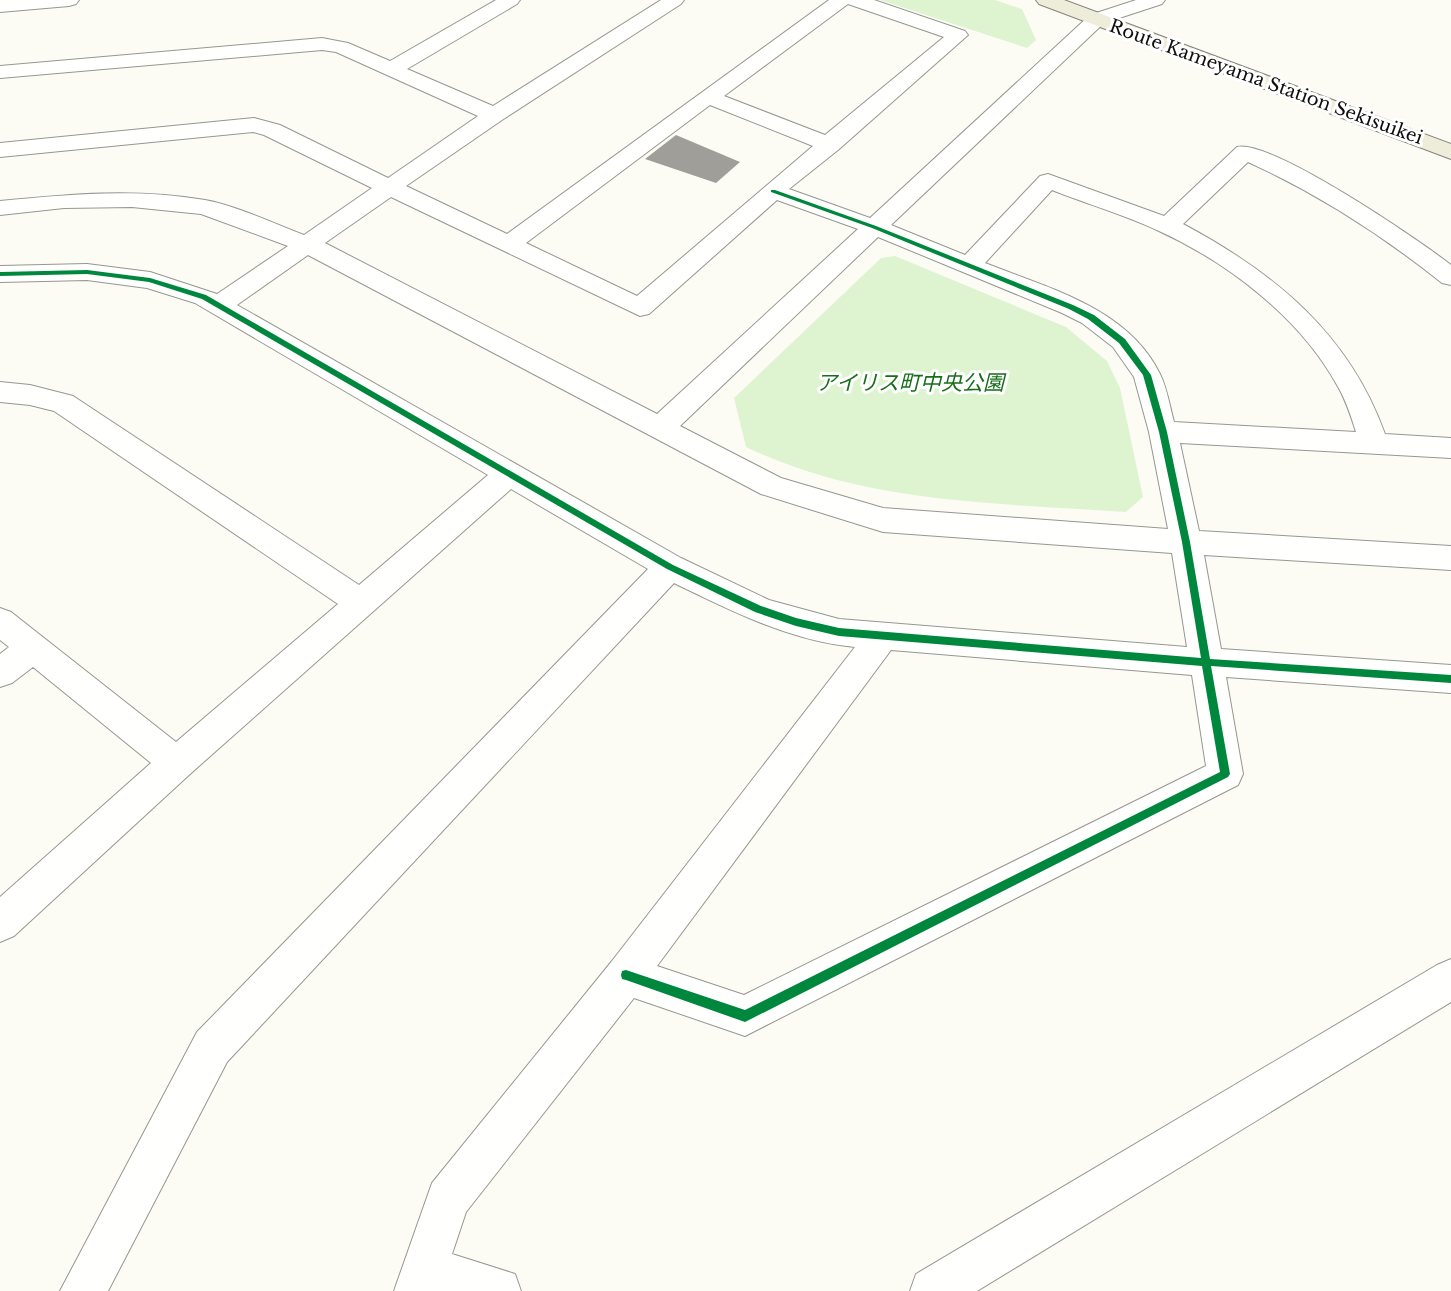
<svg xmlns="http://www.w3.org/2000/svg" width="1451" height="1291" viewBox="0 0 1451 1291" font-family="'Libre Baskerville','Noto Sans JP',serif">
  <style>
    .green { fill: #def4d1 }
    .building { fill: #a09e99 }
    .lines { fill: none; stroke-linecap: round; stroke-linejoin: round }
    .minor-casing { stroke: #969692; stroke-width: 2 }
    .major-casing { stroke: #83837f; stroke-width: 2 }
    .minor { fill: #fffffd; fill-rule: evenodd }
    .major { fill: #ededd9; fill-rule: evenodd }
    .cycleway-casing { stroke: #fff; stroke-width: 4 }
    .cycleway { fill: #00873e; fill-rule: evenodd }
    .labels { text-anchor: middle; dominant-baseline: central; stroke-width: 6; stroke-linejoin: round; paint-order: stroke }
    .far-street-label { font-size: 18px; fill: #0f0f0f; stroke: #fff }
    .park-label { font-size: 21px; font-style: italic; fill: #176e18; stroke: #fff }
  </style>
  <rect width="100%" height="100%" fill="#fcfcf4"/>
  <!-- green -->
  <g class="green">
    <polygon points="880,0 995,0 1022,9 1036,40 1027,48"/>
    <path d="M895,256L1066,327L1107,361L1120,388L1143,497L1126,512C998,503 864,504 746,447L734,398L881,258Z"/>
  </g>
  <!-- building -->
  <polygon class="building" points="676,135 740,162 716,183 645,159"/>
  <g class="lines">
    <defs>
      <g id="minor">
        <polygon points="0,0 79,0 76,4 69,6 0,12"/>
        <path d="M496,0H520L517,4L407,69L493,106L661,0H684L681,4L502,120L406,186L507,234L829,0H874L965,31L968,35L838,150L789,189L870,218L1090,15L1136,0H1165L1162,4L1104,23L891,225L965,255L1040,176L1048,174L1164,216L1237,147C1271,139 1419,240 1451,265V285L1442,283C1382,235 1318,194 1248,162L1183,224C1275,273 1349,334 1385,434L1451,438V458L1180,443L1199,531L1451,546V570L1204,555L1221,649L1451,665V693L1226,677L1243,774L1238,785L745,1036L634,998L466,1212L452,1254L515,1274L521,1291H394L432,1183L612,961L855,647C790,641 732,611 674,583L227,1062L108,1291H60L197,1032L648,569L511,489L190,774L14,936L0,942V897L151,763L33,667L12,683L0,687V654L9,647L0,640V608L11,612L176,742L338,604L54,411L30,405L0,402V382L30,385L73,396L359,585L488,475L195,303L147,288L87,280L0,282V266L87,264L150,272L217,294L288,246L201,214L132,207L64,208L0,215V201C68,194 137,188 205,200C234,205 275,224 304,235L372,188L264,135L253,132L0,157V143L254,118L280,125L388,178L478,116L336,52L322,50L0,78V66L322,38L348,43L390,61ZM848,4L944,37L825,135L724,96ZM710,105L813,146L637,296L526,243ZM1052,190C1087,204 1125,215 1159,231C1229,263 1300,318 1337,385C1346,400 1351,416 1356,432L1174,422C1170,407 1167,388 1160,374C1128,308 1048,288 985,263ZM391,197L640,316L649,314L777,200L858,229L657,414L325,243ZM878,237L1062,313L1082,323L1113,347L1134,377L1149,432L1168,529L883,508L781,478L680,426ZM308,255L761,494L883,532L1172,553L1187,647L839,619L769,600L681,558L237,305ZM891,650L1192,675L1206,766L744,995L657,966Z"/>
        <polygon points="1451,959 1451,1002 977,1291 910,1291 916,1274 1437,965"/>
      </g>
      <polygon id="major" points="1036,0 1064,0 1451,144 1451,159 1039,4"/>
    </defs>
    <!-- minor casing -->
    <use href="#minor" class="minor-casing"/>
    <!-- major casing -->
    <use href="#major" class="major-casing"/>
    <!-- minor -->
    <use href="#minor" class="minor"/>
    <!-- major -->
    <use href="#major" class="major"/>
    <defs>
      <polygon id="cycleway" points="771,190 775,190 876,226 1073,305 1094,315 1125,339 1151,375 1167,432 1190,542 1210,659 1451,675 1451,683 1211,666 1230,774 1228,777 745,1022 626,980 622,979 621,975 622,971 626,970 745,1010 1220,772 1202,666 839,636 796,626 755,612 667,569 202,299 149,282 87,274 0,276 0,272 87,270 150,278 206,295 673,565 761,606 796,618 839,628 1201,658 1182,542 1159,432 1143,375 1119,343 1088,319 1069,309 872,228 771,192"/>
    </defs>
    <!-- cycleway casing -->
    <use href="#cycleway" class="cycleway-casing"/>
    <!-- cycleway -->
    <use href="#cycleway" class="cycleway"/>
  </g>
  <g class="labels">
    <!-- far-street labels -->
    <g class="far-street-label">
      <text transform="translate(1266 82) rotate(20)">Route Kameyama Station Sekisuikei</text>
    </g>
    <!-- park labels -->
    <g class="park-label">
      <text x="910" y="383">アイリス町中央公園</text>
    </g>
  </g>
</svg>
